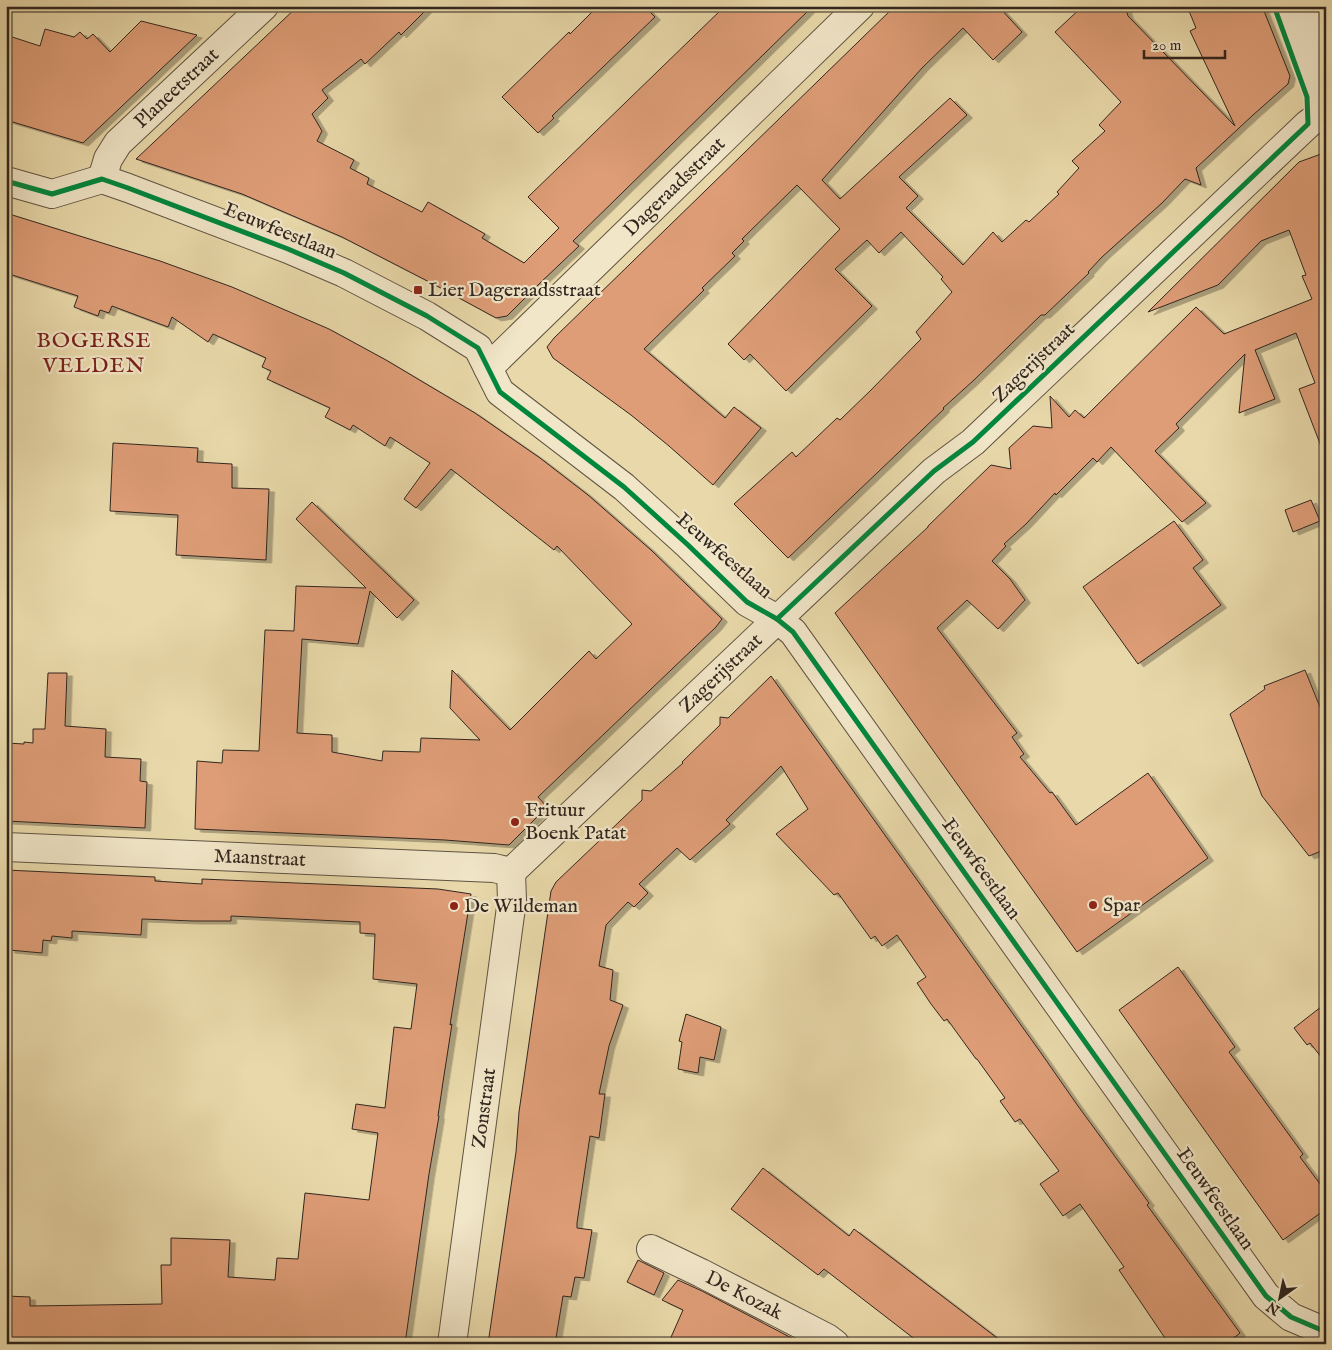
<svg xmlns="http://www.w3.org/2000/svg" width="1332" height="1350" viewBox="0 0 1332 1350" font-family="'IM FELL English',serif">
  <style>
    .building { fill: #de9d77; stroke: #31261f; filter: url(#shadow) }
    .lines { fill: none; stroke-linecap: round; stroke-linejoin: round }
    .street-casing { stroke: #5f5342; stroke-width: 30 }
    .secondary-casing { stroke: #31261f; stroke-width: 30 }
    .street { stroke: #f1e6c8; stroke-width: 28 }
    .secondary { stroke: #f1e6c8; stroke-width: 28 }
    .cycleway-casing { stroke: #f1e6c8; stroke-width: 8 }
    .cycleway { stroke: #00873e; stroke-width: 5 }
    .poi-dot { fill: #8f2418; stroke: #f1e6c8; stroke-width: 2 }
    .labels { text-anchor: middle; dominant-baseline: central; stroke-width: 4.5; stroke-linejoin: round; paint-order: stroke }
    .street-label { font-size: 20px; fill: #31261f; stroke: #f1e6c8 }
    .poi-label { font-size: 20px; fill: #31261f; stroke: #f1e6c8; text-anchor: start }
    .quarter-label { font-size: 22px; letter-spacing: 1px; fill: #7a1f14; stroke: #f1e6c8 }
  </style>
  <defs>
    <filter id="shadow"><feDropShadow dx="5.5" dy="3" stdDeviation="0" flood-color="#0004"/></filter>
  </defs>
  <rect width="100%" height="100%" fill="#e9d9aa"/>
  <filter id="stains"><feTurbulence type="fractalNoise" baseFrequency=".004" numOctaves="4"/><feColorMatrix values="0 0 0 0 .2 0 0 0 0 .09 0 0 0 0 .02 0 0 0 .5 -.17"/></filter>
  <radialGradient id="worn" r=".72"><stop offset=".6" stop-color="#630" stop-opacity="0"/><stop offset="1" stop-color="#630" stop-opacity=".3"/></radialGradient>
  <!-- building -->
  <g class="building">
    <polygon points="298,6 430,6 401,35 399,32 365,64 361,59 322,90 328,98 312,114 322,131 317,141 354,160 350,168 369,178 367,184 422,212 428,202 485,234 482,238 524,263 559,228 528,197 725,6 813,6 573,241 579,246 539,284 507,316 496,318 437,286 342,237 242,194 136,159"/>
    <polygon points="598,6 644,6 655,17 552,116 554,118 538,133 502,97 569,32 570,34"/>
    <polygon points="895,6 998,6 1022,32 993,60 963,28 922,68 822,180 840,199 950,98 967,115 899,177 918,196 906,208 963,265 993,232 1002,242 1026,220 1029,222 1059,194 1057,192 1079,168 1072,161 1105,131 1099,125 1121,102 1055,32 1083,6 1125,6 1128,16 1235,126 1190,31 1196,28 1187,6 1262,6 1290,76 1288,84 1253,115 1196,168 1201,185 1185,179 1162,203 1102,257 1088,272 1089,273 1045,315 1041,315 974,380 943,408 944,409 788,558 734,504 792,452 796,457 837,418 840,420 870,391 921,339 916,332 952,292 941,279 943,277 901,232 879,253 867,240 835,269 872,306 786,391 750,354 744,360 728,344 840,229 797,185 742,239 744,241 732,253 735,256 702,288 704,290 644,349 725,418 734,407 761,428 713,485 669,446 631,415 553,358 547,347 554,338"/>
    <polygon points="141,21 197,35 83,143 6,120 6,35 40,46 45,29 74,37 80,32 87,39 93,34 110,52"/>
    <polygon points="1321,154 1326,167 1326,453 1324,454 1299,389 1315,383 1296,333 1255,350 1275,399 1239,413 1245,354 1176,424 1179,428 1155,451 1206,503 1182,522 1111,447 1097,462 1093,458 1056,495 1055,493 1026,524 1004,544 1006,546 992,561 1010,579 1025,600 998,629 967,600 937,628 1017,733 1012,737 1024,754 1020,757 1050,793 1052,792 1076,825 1148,773 1208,858 1077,952 835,613 928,527 928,526 991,465 1011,469 1009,448 1033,426 1052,428 1050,396 1069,417 1075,410 1084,418 1196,307 1224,334 1312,299 1302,276 1306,275 1289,230 1261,241 1218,285 1148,312 1299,162"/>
    <polygon points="6,213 160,261 232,287 329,329 386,360 475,413 540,458 588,495 651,550 722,619 716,627 538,797 547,807 509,845 445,840 195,829 197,761 222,763 223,750 259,751 265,630 294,631 296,586 366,588 296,519 312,502 414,600 397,618 370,591 358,644 302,639 297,733 332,735 332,752 382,761 383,751 420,752 421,738 480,740 450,708 452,670 510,730 589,651 596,659 632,624 557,546 554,550 451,469 416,508 404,499 430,463 390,437 385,446 353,425 350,430 325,417 330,408 267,379 271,371 262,367 266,358 213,334 208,342 172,317 168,327 112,306 109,313 100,310 98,316 74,307 78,296 6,273"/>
    <polygon points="113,443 198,448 197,462 232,464 232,488 269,489 266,560 176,555 178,515 110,511"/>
    <polygon points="1311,500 1320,521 1293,532 1285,510"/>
    <polygon points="1174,521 1203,560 1193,568 1221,605 1138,664 1083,587"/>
    <polygon points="1305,670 1326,722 1326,849 1309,856 1262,796 1230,714 1265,689 1264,686"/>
    <polygon points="48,673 67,673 65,726 106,729 105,757 141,759 140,781 147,782 145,828 6,821 6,743 24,744 24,742 33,743 33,729 45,729"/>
    <polygon points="771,676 1041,1053 1078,1106 1149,1203 1147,1205 1240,1333 1226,1344 1169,1344 1119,1270 1124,1267 1080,1204 1063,1216 1040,1184 1059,1171 1020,1119 1015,1122 1000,1101 1005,1098 977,1059 976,1059 947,1019 944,1021 931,1004 917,983 926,977 897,935 882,946 875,936 871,939 838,893 834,895 776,834 808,809 781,766 726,820 730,824 690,860 677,848 639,884 648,893 634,907 628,902 606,925 599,966 613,970 610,1000 623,1005 609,1046 599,1094 605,1094 599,1138 590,1136 577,1223 577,1228 592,1230 584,1278 575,1277 571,1297 563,1296 555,1344 488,1344 516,1152 519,1112 551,891 556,882 642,800 642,790 651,791 683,763 682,762 720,725 720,717 728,718"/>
    <polygon points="6,870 155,877 155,881 202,884 202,879 438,889 471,894 450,1025 452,1024 443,1082 438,1116 439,1116 429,1174 405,1344 6,1344 6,1296 30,1297 30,1306 162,1304 161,1265 171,1265 171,1238 230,1240 228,1277 275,1280 277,1258 298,1259 305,1193 369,1200 378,1133 352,1129 356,1104 385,1108 394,1027 411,1029 417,984 373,979 375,934 360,933 360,922 231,916 231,921 193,921 142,919 141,935 72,931 72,938 52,936 51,941 43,940 42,953 9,950 10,935 6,934"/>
    <polygon points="1178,967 1235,1047 1229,1052 1303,1154 1300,1157 1326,1192 1326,1209 1283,1240 1119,1010"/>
    <polygon points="1326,1003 1326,1063 1310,1043 1307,1045 1294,1028"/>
    <polygon points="686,1014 721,1027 714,1060 700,1057 698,1073 678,1069 682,1042 679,1041"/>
    <polygon points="763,1168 849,1236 854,1229 1005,1344 921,1344 824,1269 818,1275 731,1209"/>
    <polygon points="638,1260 664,1273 654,1295 627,1282"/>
    <polygon points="678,1280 702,1291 803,1344 668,1344 683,1310 662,1300"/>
  </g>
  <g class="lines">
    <defs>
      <g id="street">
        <path id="s1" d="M102,179L108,159L118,143L264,6"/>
        <polyline points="6,181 52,194 102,179 128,188 288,249 344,273 427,316 478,348 500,392 624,487 688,545 747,602 777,619 793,632 1266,1296 1291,1317 1326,1332"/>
        <path id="s2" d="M488,368L860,6"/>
        <path id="s3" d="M6,847L494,868L511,872"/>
        <path id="s4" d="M511,872L934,471L973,442L1308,124L1319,116L1324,105L1288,6"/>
        <path id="s5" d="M651,1249L701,1273L827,1338L835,1344"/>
        <path id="s6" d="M452,1344L512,900L511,872"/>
      </g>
      <polyline id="secondary" points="1311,6 1326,44"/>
    </defs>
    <!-- street casing -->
    <use href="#street" class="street-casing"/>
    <!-- secondary casing -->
    <use href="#secondary" class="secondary-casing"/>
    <!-- street -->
    <use href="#street" class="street"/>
    <!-- secondary -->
    <use href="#secondary" class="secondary"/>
    <defs>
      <g id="cycleway">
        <polyline points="6,181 52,194 102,179 128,188 288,249 344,273 427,316 478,348 500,392 624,487 688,545 747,602 777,619 793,632 1266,1296 1291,1317 1326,1332"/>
        <polyline points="777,619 934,471 973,442 1308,124 1307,97 1274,6"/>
      </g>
    </defs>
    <!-- cycleway casing -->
    <use href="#cycleway" class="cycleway-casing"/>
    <!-- cycleway -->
    <use href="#cycleway" class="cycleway"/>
  </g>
  <!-- markers -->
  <g class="poi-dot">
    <rect x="413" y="285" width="10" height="10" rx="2.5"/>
    <circle cx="515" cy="822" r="5"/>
    <circle cx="1093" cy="905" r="5"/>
    <circle cx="454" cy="906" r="5"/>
  </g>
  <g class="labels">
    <!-- street labels -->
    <g class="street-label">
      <text stroke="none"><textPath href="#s1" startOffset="120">Planeetstraat</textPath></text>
      <text stroke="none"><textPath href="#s2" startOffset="260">Dageraadsstraat</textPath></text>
      <text transform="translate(280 231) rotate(22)">Eeuwfeestlaan</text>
      <text transform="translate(1034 363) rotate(-44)">Zagerijstraat</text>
      <text transform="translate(724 556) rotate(41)">Eeuwfeestlaan</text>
      <text stroke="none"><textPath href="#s4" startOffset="289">Zagerijstraat</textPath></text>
      <text stroke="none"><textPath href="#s3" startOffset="254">Maanstraat</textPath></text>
      <text transform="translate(981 869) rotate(54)">Eeuwfeestlaan</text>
      <text stroke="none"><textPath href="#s6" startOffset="238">Zonstraat</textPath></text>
      <text transform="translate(1215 1199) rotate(55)">Eeuwfeestlaan</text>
      <text stroke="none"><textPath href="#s5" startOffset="104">De Kozak</textPath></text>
    </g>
    <!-- poi labels -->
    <g class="poi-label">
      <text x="428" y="290">Lier Dageraadsstraat</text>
      <text x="525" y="810">Frituur<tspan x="525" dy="23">Boenk Patat</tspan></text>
      <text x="1103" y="905">Spar</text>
      <text x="464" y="906">De Wildeman</text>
    </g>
    <!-- quarter labels -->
    <g class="quarter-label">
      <text x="94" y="341">BOGERSE<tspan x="94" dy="25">VELDEN</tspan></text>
    </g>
  </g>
  <!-- margin -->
  <rect width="1332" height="1350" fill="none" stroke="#e9d9aa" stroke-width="25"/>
  <rect x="8" y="8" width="1317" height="1335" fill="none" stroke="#31261f" stroke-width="2.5"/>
  <rect x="12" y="12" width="1307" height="1325" fill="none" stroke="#31261f"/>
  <!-- north arrow -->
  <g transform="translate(1280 1298) rotate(213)" stroke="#f1e6c8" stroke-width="4" paint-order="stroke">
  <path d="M0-4L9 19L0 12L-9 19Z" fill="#31261f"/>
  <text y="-8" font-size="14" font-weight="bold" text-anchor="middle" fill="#31261f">N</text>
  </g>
  <!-- scale -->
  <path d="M1144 50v8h81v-8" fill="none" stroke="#31261f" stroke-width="2.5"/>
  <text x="1152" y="50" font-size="15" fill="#31261f" stroke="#f1e6c8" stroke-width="4" paint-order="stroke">20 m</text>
  <rect width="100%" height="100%" filter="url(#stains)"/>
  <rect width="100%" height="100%" fill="url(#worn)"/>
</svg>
